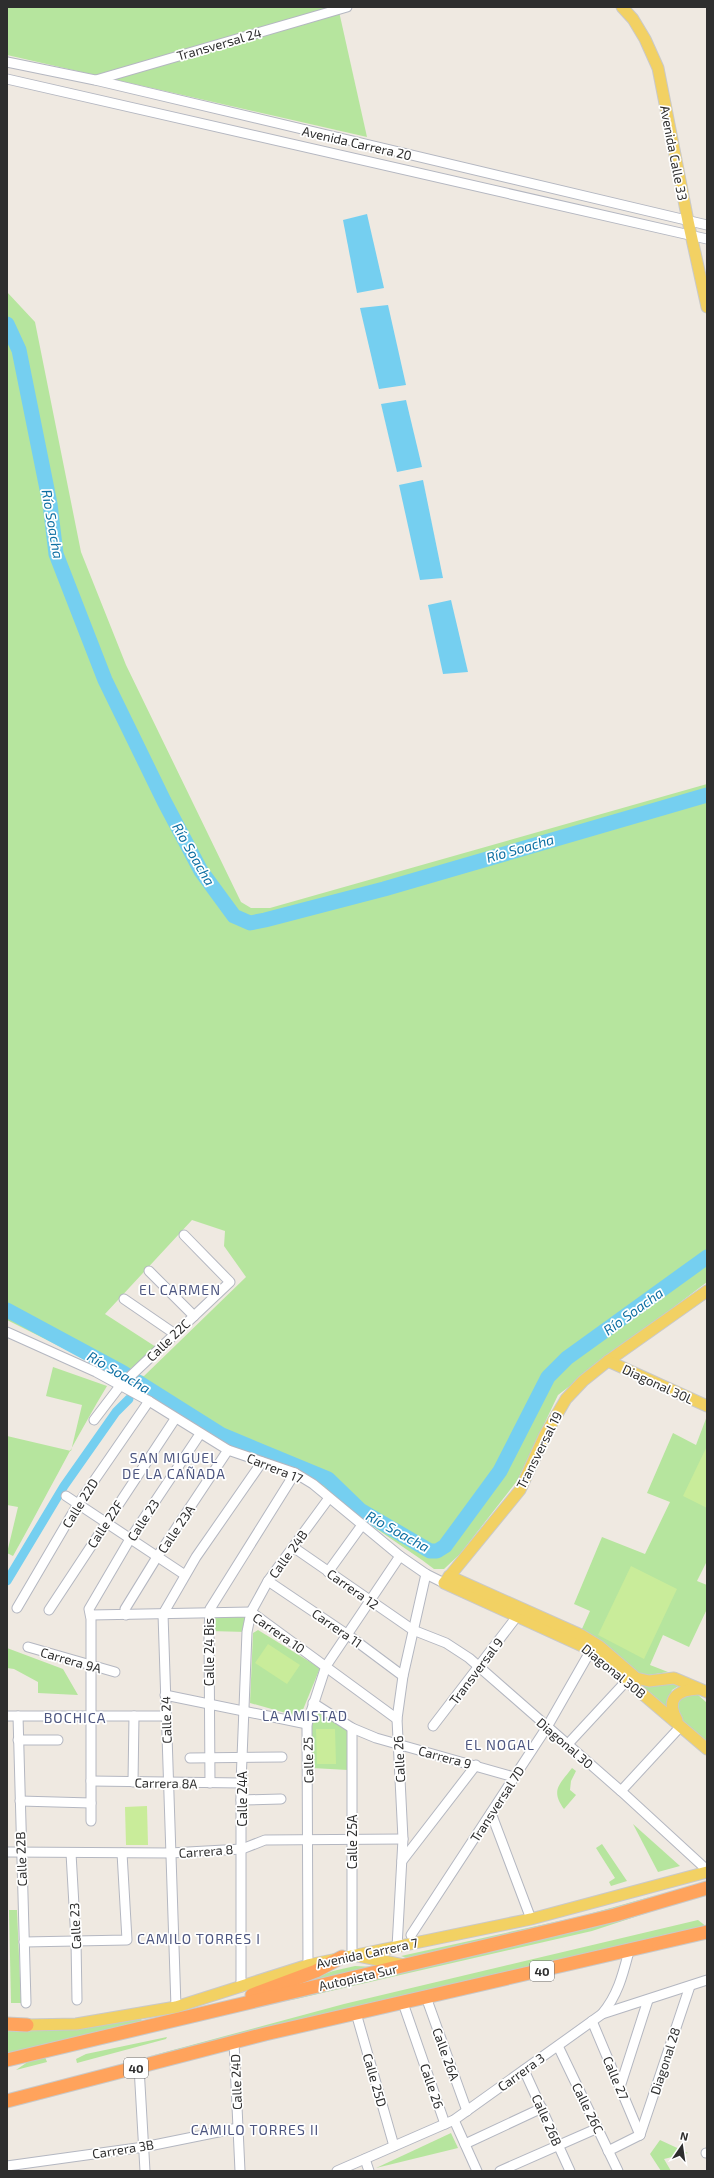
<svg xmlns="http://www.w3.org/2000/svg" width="714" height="2178" viewBox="0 0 714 2178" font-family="'Exo 2',sans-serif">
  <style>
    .green { fill: #b6e59e; fill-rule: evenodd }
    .pitch { fill: #c9ec9a }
    .water { fill: #75cff0 }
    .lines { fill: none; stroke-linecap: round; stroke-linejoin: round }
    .canal { stroke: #75cff0; stroke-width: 9 }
    .river { stroke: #75cff0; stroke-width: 15 }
    .minor-casing { stroke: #b4b7c1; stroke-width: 11 }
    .major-casing { stroke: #c9c9c9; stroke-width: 13 }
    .highway-casing { stroke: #c9c9c9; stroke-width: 15 }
    .minor { stroke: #fff; stroke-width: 9 }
    .major { stroke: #f2d163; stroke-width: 11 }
    .highway { stroke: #ffa35c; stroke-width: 13 }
    .labels { text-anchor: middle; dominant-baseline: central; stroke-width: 3.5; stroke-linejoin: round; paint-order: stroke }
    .shield { fill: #fff; stroke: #6d6d6d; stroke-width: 1 }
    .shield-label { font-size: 12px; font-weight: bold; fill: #2e2e2e }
    .street-label { font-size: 13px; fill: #2e2e2e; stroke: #fff }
    .water-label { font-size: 14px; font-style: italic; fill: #0d6fa3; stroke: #fff }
    .neighbourhood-label { font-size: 14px; letter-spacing: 1px; fill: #4d5680; stroke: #fff }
  </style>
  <rect width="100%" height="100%" fill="#efe9e1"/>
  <!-- green -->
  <g class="green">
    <polygon points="7,7 338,7 367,137 7,55"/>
    <path d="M7,292L35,322L81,552L126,665L241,902L251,908H270L707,784V1282L558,1395L517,1481L460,1554L444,1569H434L422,1560L349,1510L308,1476L223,1441L119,1376L7,1320ZM192,1220L225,1231L224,1246L246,1277L144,1376L139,1375L129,1370L156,1347L105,1314Z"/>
    <path d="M53,1367L107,1386C74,1441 45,1499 13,1556L7,1553L18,1507L7,1505V1436L71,1451L82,1405L46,1396Z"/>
    <polygon points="707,1416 707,1561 697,1581 707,1585 707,1609 689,1647 663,1635 650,1665 668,1672 643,1676 596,1640 581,1631 590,1611 574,1604 602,1537 645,1554 670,1502 647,1493 673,1433 696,1445"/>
    <polygon points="251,1612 247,1632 209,1631 209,1613"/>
    <polygon points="258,1630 320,1668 300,1717 250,1703 253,1633"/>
    <polygon points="7,1648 63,1669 78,1695 38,1693 38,1682 14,1669 7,1668"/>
    <polygon points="667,1682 680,1685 672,1690 666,1707 638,1684"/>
    <polygon points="696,1693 707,1703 707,1742 680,1719 677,1699"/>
    <polygon points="315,1709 348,1730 348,1770 312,1768 310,1724"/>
    <path d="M572,1768L576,1771L571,1781L570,1790L576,1795L564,1809C550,1790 560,1784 572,1768Z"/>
    <polygon points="633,1824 680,1866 658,1872"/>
    <polygon points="602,1844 627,1881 611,1886 609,1882 615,1878 596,1848"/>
    <polygon points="657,1895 616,1908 409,1959 401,1956 582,1916"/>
    <polygon points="668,1906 592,1931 296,1999 235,2010 591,1928"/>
    <polygon points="9,1910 17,1910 21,2003 11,2003"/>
    <polygon points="698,1920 707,1927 147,2057 344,2004"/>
    <polygon points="355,1966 375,1967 284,1989 333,1971"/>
    <polygon points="141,2019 143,2023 7,2054 7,2027 49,2031"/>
    <polygon points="167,2037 166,2039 77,2063 76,2059 86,2054"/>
    <polygon points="45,2057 47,2062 16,2070 29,2061"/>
    <polygon points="451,2133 458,2148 376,2168"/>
    <polygon points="660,2140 688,2153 664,2159 671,2171 661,2171 650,2154"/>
  </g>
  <!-- pitch -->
  <g class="pitch">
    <polygon points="707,1446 707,1508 683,1496"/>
    <polygon points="631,1566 677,1589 644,1659 598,1635"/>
    <polygon points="268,1644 300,1665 287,1684 255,1663"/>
    <polygon points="316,1729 335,1729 336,1764 317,1764"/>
    <polygon points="147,1806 148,1845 126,1845 125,1807"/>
  </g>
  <!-- water -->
  <g class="water">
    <polygon points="367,214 384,288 357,293 343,220"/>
    <polygon points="388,305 406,385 379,389 360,308"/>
    <polygon points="406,400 422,467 397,472 381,404"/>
    <polygon points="423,480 443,578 420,580 399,485"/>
    <polygon points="451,600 468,672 443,674 428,605"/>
  </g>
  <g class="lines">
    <!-- canal -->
    <polyline class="canal" points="7,1581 64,1486 116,1412 129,1399"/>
    <!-- river -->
    <g class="river">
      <polyline points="7,324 19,350 50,504 56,554 105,680 164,801 201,871 234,916 250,923 265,920 384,889 707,795"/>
      <polyline points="7,1310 122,1372 222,1435 328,1479 360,1510 430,1551 437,1551 445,1546 500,1471 548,1377 567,1358 707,1257"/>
    </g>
    <defs>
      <g id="minor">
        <polyline points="7,62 95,80 707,225"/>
        <polyline points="7,79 707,239"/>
        <polyline points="96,80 347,7"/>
        <polyline points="149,1271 194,1316"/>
        <polyline points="124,1299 175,1334"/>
        <polyline points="7,1332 96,1372 149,1401 228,1450 295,1473 313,1484 400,1556 426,1574 444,1583"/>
        <polyline points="94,1420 120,1386 230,1282 184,1235"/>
        <polyline points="66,1496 185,1575"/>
        <polyline points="293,1547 413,1630 446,1643 469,1658 621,1791 707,1870"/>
        <polyline points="328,1572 362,1525"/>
        <polyline points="268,1581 348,1635 403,1676"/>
        <polyline points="17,1608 78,1504 149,1401"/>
        <polyline points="49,1610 175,1419"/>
        <polyline points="91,1615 251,1612 397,1719"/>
        <polyline points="126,1615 125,1609 157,1557 228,1450"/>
        <polyline points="28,1647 115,1672"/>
        <polyline points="165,1695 307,1724"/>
        <polyline points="313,1703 352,1728 376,1738 514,1777"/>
        <polyline points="7,1716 166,1716"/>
        <polyline points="18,1716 26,2003"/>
        <polyline points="433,1726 518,1615"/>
        <polyline points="18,1740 58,1740"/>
        <polyline points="567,1745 631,1676"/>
        <polyline points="190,1758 282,1757"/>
        <polyline points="91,1781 241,1783"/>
        <polyline points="133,1782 134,1716"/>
        <polyline points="210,1783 209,1631 210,1609 295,1473"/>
        <polyline points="621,1791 681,1726"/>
        <polyline points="241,1800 281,1799"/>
        <polyline points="20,1801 91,1803"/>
        <polyline points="491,1813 531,1919"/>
        <polyline points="91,1821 91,1619 89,1609 130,1539 200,1434"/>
        <polyline points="7,1852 170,1853 242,1849 265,1840 403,1839"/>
        <polyline points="71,1853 76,1941 77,2000"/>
        <polyline points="402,1861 476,1765"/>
        <polyline points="411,1935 547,1727 591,1650"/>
        <polyline points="24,1942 127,1940 122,1853"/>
        <polyline points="397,1947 403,1839 397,1719 403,1676 426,1574"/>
        <polyline points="352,1955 352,1728"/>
        <polyline points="308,1965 307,1724 326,1666 400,1556"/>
        <polyline points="241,1987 241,1783 247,1632 251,1612 268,1581 329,1498"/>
        <polyline points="426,1997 467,2111"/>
        <polyline points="403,2003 445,2124"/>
        <polyline points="176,2007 163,1614 196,1557 262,1462"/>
        <polyline points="356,2013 394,2146"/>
        <path d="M602,2014C618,1995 623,1974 629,1951"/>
        <polyline points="592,2021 640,2135"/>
        <polyline points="234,2042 240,2171"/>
        <polyline points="558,2046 618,2171"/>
        <polyline points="139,2067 145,2171"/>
        <polyline points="524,2070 570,2171"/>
        <polyline points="620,2087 648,2000"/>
        <polyline points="454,2120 477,2171"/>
        <polyline points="640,2135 690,1986"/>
        <polyline points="465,2144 542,2108"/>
        <polyline points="608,2151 640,2135"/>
        <polyline points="706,2153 707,2153"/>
        <polyline points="365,2159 369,2171"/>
        <polyline points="7,2166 144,2147 238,2128"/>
        <polyline points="337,2171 454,2120 602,2014 707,1980"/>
        <polyline points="500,2171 598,2128"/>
      </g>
      <g id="major">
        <polyline points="622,7 633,19 645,39 658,68 688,221 707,307"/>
        <polyline points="707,1291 608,1361 583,1381 566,1399 545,1435 520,1490 444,1583 591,1650 707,1749"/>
        <polyline points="608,1361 707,1406"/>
        <polyline points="449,1576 581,1635 599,1646 636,1678 649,1681 674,1678 707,1692"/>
        <path d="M677,1720C665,1699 677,1690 698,1689"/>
        <polyline points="358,1956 404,1965"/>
        <polyline points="27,2025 76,2024 176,2007 308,1965 531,1919 707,1872"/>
      </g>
      <g id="highway">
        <polyline points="252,1995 316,1971 342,1957"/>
        <polyline points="7,2024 27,2025"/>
        <polyline points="7,2060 532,1935 615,1915 707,1888"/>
        <polyline points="7,2101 265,2034 707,1932"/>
      </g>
    </defs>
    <!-- minor casing -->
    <use href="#minor" class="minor-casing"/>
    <!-- major casing -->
    <use href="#major" class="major-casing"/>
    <!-- highway casing -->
    <use href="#highway" class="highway-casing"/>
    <!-- minor -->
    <use href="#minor" class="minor"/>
    <!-- major -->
    <use href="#major" class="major"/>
    <!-- highway -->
    <use href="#highway" class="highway"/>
  </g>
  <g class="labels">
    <!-- shield labels -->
    <g class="shield">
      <rect x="530" y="1961" width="24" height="20" rx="3"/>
      <rect x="124" y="2058" width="24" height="20" rx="3"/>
    </g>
    <g class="shield-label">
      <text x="542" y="1971">40</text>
      <text x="136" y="2068">40</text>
    </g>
    <!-- street labels -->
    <g class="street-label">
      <text transform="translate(219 44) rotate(-16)">Transversal 24</text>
      <text transform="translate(357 143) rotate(13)">Avenida Carrera 20</text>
      <text transform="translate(674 153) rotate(79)">Avenida Calle 33</text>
      <text transform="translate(168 1340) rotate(-44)">Calle 22C</text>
      <text transform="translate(658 1384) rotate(25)">Diagonal 30L</text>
      <text transform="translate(539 1450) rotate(-63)">Transversal 19</text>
      <text transform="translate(275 1468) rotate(22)">Carrera 17</text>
      <text transform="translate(80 1503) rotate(-58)">Calle 22D</text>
      <text transform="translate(143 1520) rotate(-57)">Calle 23</text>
      <text transform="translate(105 1524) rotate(-57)">Calle 22F</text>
      <text transform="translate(176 1529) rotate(-56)">Calle 23A</text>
      <text transform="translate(288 1554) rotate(-54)">Calle 24B</text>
      <text transform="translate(353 1589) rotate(35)">Carrera 12</text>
      <text transform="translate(337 1628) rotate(35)">Carrera 11</text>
      <text transform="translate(279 1633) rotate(35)">Carrera 10</text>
      <text transform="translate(209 1652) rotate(-90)">Calle 24 Bis</text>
      <text transform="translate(71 1660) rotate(16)">Carrera 9A</text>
      <text transform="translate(476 1671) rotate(-53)">Transversal 9</text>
      <text transform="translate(614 1671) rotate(39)">Diagonal 30B</text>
      <text transform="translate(166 1720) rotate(-92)">Calle 24</text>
      <text transform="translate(565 1743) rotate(41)">Diagonal 30</text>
      <text transform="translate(445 1757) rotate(15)">Carrera 9</text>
      <text transform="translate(399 1759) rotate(-93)">Calle 26</text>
      <text transform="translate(308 1760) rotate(-91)">Calle 25</text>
      <text transform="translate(166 1783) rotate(1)">Carrera 8A</text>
      <text transform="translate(242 1799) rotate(-90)">Calle 24A</text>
      <text transform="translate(497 1804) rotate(-57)">Transversal 7D</text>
      <text transform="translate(352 1842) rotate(-90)">Calle 25A</text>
      <text transform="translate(206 1851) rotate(-4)">Carrera 8</text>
      <text transform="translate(21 1859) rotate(-92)">Calle 22B</text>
      <text transform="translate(75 1926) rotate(-93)">Calle 23</text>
      <text transform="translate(367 1953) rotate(-12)">Avenida Carrera 7</text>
      <text transform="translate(358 1977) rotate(-13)">Autopista Sur</text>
      <text transform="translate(446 2054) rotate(70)">Calle 26A</text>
      <text transform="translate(665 2061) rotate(-72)">Diagonal 28</text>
      <text transform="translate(521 2072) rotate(-36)">Carrera 3</text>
      <text transform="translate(616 2078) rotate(67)">Calle 27</text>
      <text transform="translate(375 2080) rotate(74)">Calle 25D</text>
      <text transform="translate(236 2082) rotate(-92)">Calle 24D</text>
      <text transform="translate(432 2086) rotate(71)">Calle 26</text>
      <text transform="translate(588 2108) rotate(64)">Calle 26C</text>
      <text transform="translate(547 2120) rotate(66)">Calle 26B</text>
      <text transform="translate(123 2149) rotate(-9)">Carrera 3B</text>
    </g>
    <!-- water labels -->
    <g class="water-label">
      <text transform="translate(53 524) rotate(80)">Río Soacha</text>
      <text transform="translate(520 848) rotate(-16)">Río Soacha</text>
      <text transform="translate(194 854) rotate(60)">Río Soacha</text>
      <text transform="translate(633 1311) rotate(-36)">Río Soacha</text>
      <text transform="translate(119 1372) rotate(30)">Río Soacha</text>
      <text transform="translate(398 1531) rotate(29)">Río Soacha</text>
    </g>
    <!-- neighbourhood labels -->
    <g class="neighbourhood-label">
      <text x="180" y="1289">EL CARMEN</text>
      <text x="174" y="1457">SAN MIGUEL<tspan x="174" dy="16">DE LA CAÑADA</tspan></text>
      <text x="305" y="1715">LA AMISTAD</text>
      <text x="75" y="1717">BOCHICA</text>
      <text x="500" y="1744">EL NOGAL</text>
      <text x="199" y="1938">CAMILO TORRES I</text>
      <text x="255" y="2129">CAMILO TORRES II</text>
    </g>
  </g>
  <!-- border -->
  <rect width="714" height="2178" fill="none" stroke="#2e2e2e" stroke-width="16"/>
  <!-- north arrow -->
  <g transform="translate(682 2146) rotate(13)" stroke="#ffffff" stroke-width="3" paint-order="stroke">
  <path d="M0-3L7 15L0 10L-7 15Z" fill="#2e2e2e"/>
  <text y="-6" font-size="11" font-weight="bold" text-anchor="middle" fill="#2e2e2e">N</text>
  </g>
</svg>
